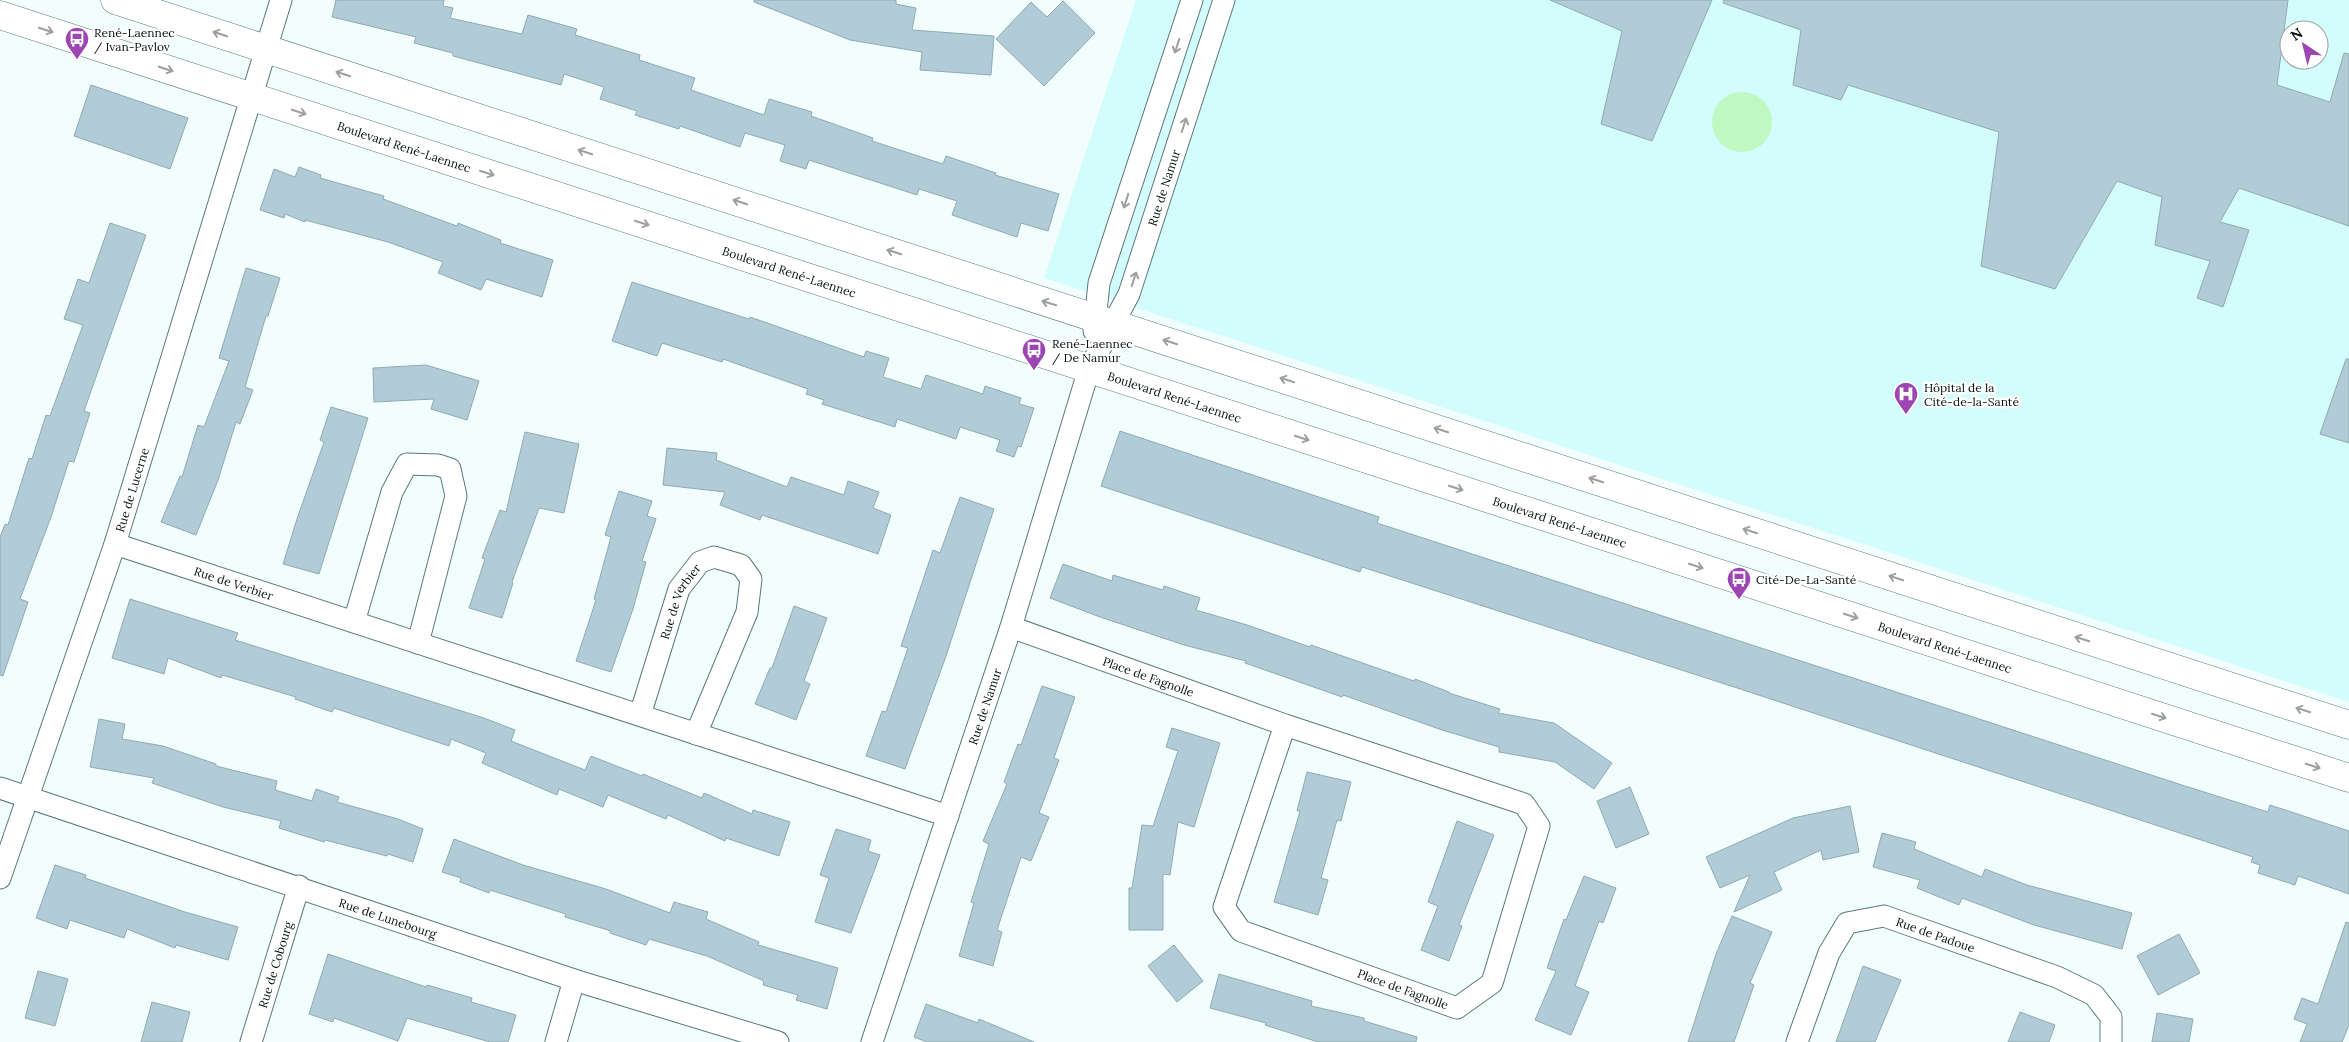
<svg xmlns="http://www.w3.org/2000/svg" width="2349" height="1042" viewBox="0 0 2349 1042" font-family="Lora,serif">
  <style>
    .built { fill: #d3fdfc; fill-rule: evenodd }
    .green { fill: #bff9c1 }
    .building { fill: #b1ccd6; stroke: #8faab3 }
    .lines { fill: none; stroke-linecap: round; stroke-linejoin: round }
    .street-casing { stroke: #5c7978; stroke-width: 23 }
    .secondary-casing { stroke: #5c7978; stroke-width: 29 }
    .street { stroke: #fff; stroke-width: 21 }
    .secondary { stroke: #fff; stroke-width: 28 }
    .oneway { stroke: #9ca0a0 }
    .labels { text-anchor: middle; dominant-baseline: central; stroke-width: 4.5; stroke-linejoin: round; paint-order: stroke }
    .poi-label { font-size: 12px; fill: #071212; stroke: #fff; text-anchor: start }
    .street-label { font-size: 12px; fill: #071212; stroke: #fff }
  </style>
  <rect width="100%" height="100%" fill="#f2fefe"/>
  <!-- built -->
  <path class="built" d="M1136,0H2349V702L1044,278ZM2289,30H2319V60H2289Z"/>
  <!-- green -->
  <circle class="green" cx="1742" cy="122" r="30"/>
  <!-- building -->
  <g class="building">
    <polygon points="336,0 444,0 443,6 453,8 450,18 522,34 528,15 577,29 575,35 640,55 639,60 695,78 691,90 764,115 769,99 812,112 811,116 873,138 872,141 943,164 946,156 996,173 995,175 1059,194 1048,231 1021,223 1017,237 952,215 957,201 919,189 917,195 809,160 806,169 780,161 785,145 745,133 740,147 680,126 679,129 635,115 637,111 600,99 604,87 564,74 561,85 453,56 453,53 414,43 416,37 332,17"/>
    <polygon points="754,0 896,0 896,4 916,8 912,30 994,36 991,75 920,70 922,52 850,40 754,2"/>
    <polygon points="1550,0 1712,0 1652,141 1601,124 1622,31"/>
    <polygon points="1724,0 2288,0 2277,85 2330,102 2344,53 2349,54 2349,226 2239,188 2220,222 2249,230 2223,307 2197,298 2210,261 2155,245 2162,197 2117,181 2055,289 1981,266 1999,132 1848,85 1841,100 1793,85 1801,30 1723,3"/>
    <polygon points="1063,1 1095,33 1044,86 996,39 1031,2 1047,17"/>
    <polygon points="91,85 188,118 170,169 74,136"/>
    <polygon points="299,167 321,175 320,178 384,196 383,199 457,226 458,223 501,240 500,243 553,260 542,297 486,279 481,290 438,273 443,262 388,242 305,220 305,222 285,214 284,218 260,210 274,169 295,177"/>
    <polygon points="110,223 146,235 84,411 90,413 74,462 69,461 51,517 20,599 28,602 3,676 0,675 0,537 5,524 8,525 29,458 32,459 46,415 50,416 83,325 64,319 78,279 89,283"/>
    <polygon points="246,268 280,278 268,316 266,316 245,387 253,390 240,424 236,422 218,480 196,535 161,522 180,476 182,477 198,425 204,427 229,361 219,358"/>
    <polygon points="632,282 749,319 750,317 864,357 866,351 889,358 883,377 921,389 926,375 983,394 985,386 1021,398 1019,404 1034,408 1021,447 1018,446 1014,457 996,451 1000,440 960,427 956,439 897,419 895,427 822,404 824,400 806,394 808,389 723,359 722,362 662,343 657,356 612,341"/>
    <polygon points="2346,359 2349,359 2349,443 2320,434"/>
    <polygon points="426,365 479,381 467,420 431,409 434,399 374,402 373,368"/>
    <polygon points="331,407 368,418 319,574 283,564 297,519 324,442 320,440"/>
    <polygon points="1120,431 1379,517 1377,523 2185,786 2268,812 2270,805 2349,831 2349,894 2298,876 2295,885 2258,873 2260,865 2251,862 2253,857 1731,686 1362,567 1360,572 1101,486"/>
    <polygon points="525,432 579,444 564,513 539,508 512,582 513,583 502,618 469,608 485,559 482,558 500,510 506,512"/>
    <polygon points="667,448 717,453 716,460 787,487 791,477 844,495 848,481 879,492 873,508 891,515 878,554 762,515 760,520 720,505 725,492 663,485"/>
    <polygon points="619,491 652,501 647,516 656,519 642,561 646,562 633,609 611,672 576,661 596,600 594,599 611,537 605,535"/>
    <polygon points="960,497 994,509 945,659 905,769 866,756 882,711 886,712 908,648 901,646 933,550 940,553"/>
    <polygon points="1063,564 1112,581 1113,575 1163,590 1164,586 1200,598 1196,610 1247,625 1310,647 1311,645 1414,681 1415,679 1449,692 1449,693 1500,709 1498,713 1554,723 1612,763 1594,789 1555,762 1499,752 1499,747 1442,730 1343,695 1342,697 1245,663 1246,661 1184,645 1100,617 1050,598"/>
    <polygon points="130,599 238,633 235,640 484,718 515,730 511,741 585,770 591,756 642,776 643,774 702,798 704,793 752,814 753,810 790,822 779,856 726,838 725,841 668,815 666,819 608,795 603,807 559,789 557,795 482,763 486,753 451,739 449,746 334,708 332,712 295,699 296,697 222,675 221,678 168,658 164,674 112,658"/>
    <polygon points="794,606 827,618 804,681 810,684 796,720 755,704 770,668 772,668"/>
    <polygon points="1042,686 1075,697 1054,758 1059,760 1039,813 1049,817 1031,861 1021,857 997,930 1002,932 993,966 959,956 974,903 971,902 989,844 983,841 1007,784 1004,782 1018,744 1021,745"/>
    <polygon points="99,719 125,724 122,739 163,746 216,764 216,766 277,781 275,790 312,801 316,789 339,797 337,802 398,819 423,829 413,862 388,854 387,856 325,840 324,842 279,828 281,821 223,807 152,783 154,778 90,767"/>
    <polygon points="1172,728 1220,743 1194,827 1178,822 1170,875 1163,874 1163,930 1129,930 1129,888 1132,888 1142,825 1153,826 1178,751 1166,747"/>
    <polygon points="1307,772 1351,782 1341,821 1337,820 1321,878 1328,880 1318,915 1274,902 1300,811 1297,811"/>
    <polygon points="1630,787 1649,834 1616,848 1597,801"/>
    <polygon points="1850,806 1859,852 1823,860 1821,850 1774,872 1782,890 1734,912 1750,875 1720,888 1706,857 1793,818"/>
    <polygon points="1457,821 1494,835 1459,925 1462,926 1449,961 1421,950 1438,906 1428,902"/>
    <polygon points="836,829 871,840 868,851 880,855 851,933 815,922 829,878 820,875"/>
    <polygon points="1882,833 1916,842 1914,849 1982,877 1985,869 2027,885 2132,913 2122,949 2034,925 1962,898 1959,905 1917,888 1920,880 1873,867"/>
    <polygon points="454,839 523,865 606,889 670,913 674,902 708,912 706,919 759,942 758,945 838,968 827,1009 796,1000 798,995 763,985 764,981 707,956 649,939 646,945 610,933 611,931 565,917 566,914 490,890 489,893 460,882 461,878 442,872"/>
    <polygon points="55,865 86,875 85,878 185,912 238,927 228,960 176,945 175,948 127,929 124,938 70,920 67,929 36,918"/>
    <polygon points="1584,876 1616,888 1603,923 1599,921 1575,986 1589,992 1571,1035 1535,1020 1556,971 1547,968 1564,919 1566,920"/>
    <polygon points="1732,916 1772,932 1750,983 1754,985 1734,1042 1688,1042 1716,954"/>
    <polygon points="2346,922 2349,923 2349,1025 2342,1042 2300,1042 2307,1024 2294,1019 2302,998 2318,1004"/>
    <polygon points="2179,934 2200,973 2158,995 2137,956"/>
    <polygon points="1174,945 1203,981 1177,1002 1148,966"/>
    <polygon points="328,954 426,987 427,985 472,998 471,1002 516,1015 508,1042 490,1042 407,1018 398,1041 334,1018 333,1022 309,1014"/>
    <polygon points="1863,966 1901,980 1875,1042 1836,1042"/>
    <polygon points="38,971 68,979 55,1026 25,1018"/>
    <polygon points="1219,974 1312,1001 1311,1006 1364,1018 1364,1021 1417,1037 1416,1042 1318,1042 1265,1025 1266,1023 1210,1008"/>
    <polygon points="152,1002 190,1012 182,1042 141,1042"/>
    <polygon points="926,1004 978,1023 979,1019 1034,1042 927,1042 914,1037"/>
    <polygon points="2020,1012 2055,1025 2049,1042 2008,1042"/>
    <polygon points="2157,1013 2193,1019 2189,1042 2152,1042"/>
  </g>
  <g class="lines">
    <defs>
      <g id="street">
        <polyline points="1094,331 1099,283 1192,0"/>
        <path id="s1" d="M115,544L948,816"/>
        <polyline points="354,622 392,492 407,464 438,465 450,469 456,496 418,643"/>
        <path id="s2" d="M1011,627L1285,725L1524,804L1539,826L1492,983L1457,1008L1241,931L1224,907L1285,725"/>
        <path id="s3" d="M640,715L679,589L700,562L714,557L741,565L751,579L747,612L696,734"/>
        <path id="s4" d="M0,788L574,980L778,1042"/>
        <path id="s5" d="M0,878L115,544L281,0"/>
        <path id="s6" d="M251,1042L299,886"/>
        <polyline points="556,1042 574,980"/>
        <path id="s7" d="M872,1042L1011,627L1089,369L1129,294L1224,0"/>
        <path id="s8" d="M1797,1042L1829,953L1847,923L1884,916L2057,977L2094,995L2111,1017V1042"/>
      </g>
      <g id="secondary">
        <polyline points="115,0 2349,725"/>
        <path id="s9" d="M0,15L2349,778"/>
      </g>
    </defs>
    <!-- street casing -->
    <use href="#street" class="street-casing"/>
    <!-- secondary casing -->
    <use href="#secondary" class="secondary-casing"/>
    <!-- street -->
    <use href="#street" class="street"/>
    <!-- secondary -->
    <use href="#secondary" class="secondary"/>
  </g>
  <!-- one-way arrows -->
  <defs><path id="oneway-shaft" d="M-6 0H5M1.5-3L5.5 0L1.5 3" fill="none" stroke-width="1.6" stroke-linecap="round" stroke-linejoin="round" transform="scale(1.25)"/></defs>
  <g class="oneway">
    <use href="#oneway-shaft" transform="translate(46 30) rotate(18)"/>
    <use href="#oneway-shaft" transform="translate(220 34) rotate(-162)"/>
    <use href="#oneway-shaft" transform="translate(1177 46) rotate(108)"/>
    <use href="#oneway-shaft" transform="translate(166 69) rotate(18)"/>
    <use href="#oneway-shaft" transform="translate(343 74) rotate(-162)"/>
    <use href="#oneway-shaft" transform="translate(299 112) rotate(18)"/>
    <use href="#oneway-shaft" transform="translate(1184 125) rotate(-72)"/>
    <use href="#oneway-shaft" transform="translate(585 152) rotate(-162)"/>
    <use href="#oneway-shaft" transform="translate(487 173) rotate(18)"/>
    <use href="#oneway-shaft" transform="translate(1126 201) rotate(108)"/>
    <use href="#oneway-shaft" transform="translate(740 202) rotate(-162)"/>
    <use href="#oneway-shaft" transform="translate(642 223) rotate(18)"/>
    <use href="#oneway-shaft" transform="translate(894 252) rotate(-162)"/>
    <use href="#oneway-shaft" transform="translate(1134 279) rotate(-72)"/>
    <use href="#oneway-shaft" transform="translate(1049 303) rotate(-163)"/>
    <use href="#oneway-shaft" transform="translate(1170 342) rotate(-162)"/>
    <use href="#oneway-shaft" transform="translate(1287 380) rotate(-162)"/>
    <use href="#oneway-shaft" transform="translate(1441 430) rotate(-162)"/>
    <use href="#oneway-shaft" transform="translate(1302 438) rotate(18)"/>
    <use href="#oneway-shaft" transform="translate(1596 480) rotate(-162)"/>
    <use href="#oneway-shaft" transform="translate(1456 488) rotate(18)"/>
    <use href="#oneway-shaft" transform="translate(1750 531) rotate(-162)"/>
    <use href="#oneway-shaft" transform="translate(1696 566) rotate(18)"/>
    <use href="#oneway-shaft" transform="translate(1896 578) rotate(-162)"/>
    <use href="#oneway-shaft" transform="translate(1851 616) rotate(18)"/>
    <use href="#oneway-shaft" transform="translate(2082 639) rotate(-162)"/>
    <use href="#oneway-shaft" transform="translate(2303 710) rotate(-162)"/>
    <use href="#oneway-shaft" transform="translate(2159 716) rotate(18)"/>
    <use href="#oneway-shaft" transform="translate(2313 766) rotate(18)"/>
  </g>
  <!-- icons -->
  <defs>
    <symbol id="bus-pin" viewBox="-11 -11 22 30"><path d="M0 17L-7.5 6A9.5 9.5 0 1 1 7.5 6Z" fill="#9d46b3" stroke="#fff"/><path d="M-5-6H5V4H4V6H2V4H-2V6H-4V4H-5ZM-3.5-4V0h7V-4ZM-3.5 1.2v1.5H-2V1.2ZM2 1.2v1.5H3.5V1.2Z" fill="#fff"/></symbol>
    <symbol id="hospital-pin" viewBox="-11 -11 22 30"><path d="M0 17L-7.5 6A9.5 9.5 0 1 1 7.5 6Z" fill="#9d46b3" stroke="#fff"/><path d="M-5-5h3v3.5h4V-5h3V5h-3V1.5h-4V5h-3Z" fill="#fff"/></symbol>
  </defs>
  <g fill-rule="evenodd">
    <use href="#bus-pin" x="63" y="25" width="28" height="38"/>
    <use href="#bus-pin" x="1020" y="336" width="28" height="38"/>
    <use href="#hospital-pin" x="1892" y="380" width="28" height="38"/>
    <use href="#bus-pin" x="1725" y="565" width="28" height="38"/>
  </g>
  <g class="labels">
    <!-- poi labels -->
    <g class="poi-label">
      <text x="94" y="32">René-Laennec<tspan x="94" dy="14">/ Ivan-Pavlov</tspan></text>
      <text x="1052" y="343">René-Laennec<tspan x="1052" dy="14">/ De Namur</tspan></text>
      <text x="1924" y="387">Hôpital de la<tspan x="1924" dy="14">Cité-de-la-Santé</tspan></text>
      <text x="1756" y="579">Cité-De-La-Santé</text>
    </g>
    <!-- street labels -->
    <g class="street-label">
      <text stroke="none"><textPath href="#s9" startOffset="425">Boulevard René-Laennec</textPath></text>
      <text stroke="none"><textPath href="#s7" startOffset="904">Rue de Namur</textPath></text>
      <text stroke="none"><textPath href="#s9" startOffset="830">Boulevard René-Laennec</textPath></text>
      <text stroke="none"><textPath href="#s9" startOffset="1235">Boulevard René-Laennec</textPath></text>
      <text stroke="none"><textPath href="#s5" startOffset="410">Rue de Lucerne</textPath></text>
      <text stroke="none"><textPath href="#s9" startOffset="1640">Boulevard René-Laennec</textPath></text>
      <text stroke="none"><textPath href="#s1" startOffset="125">Rue de Verbier</textPath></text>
      <text stroke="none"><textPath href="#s3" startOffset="121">Rue de Verbier</textPath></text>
      <text stroke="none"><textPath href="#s9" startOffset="2045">Boulevard René-Laennec</textPath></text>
      <text stroke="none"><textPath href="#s2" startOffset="146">Place de Fagnolle</textPath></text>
      <text stroke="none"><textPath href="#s7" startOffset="354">Rue de Namur</textPath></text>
      <text stroke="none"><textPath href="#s4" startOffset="409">Rue de Lunebourg</textPath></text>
      <text stroke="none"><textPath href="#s8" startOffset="222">Rue de Padoue</textPath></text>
      <text stroke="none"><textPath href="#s6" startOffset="81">Rue de Cobourg</textPath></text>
      <text transform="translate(1403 989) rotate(20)">Place de Fagnolle</text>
    </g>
  </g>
  <!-- north arrow -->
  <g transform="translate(2304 45) rotate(325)"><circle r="24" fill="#ffffff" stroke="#9ca0a0"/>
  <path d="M0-4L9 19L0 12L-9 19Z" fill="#9d46b3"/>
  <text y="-8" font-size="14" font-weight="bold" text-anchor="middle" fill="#071212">N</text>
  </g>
</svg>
